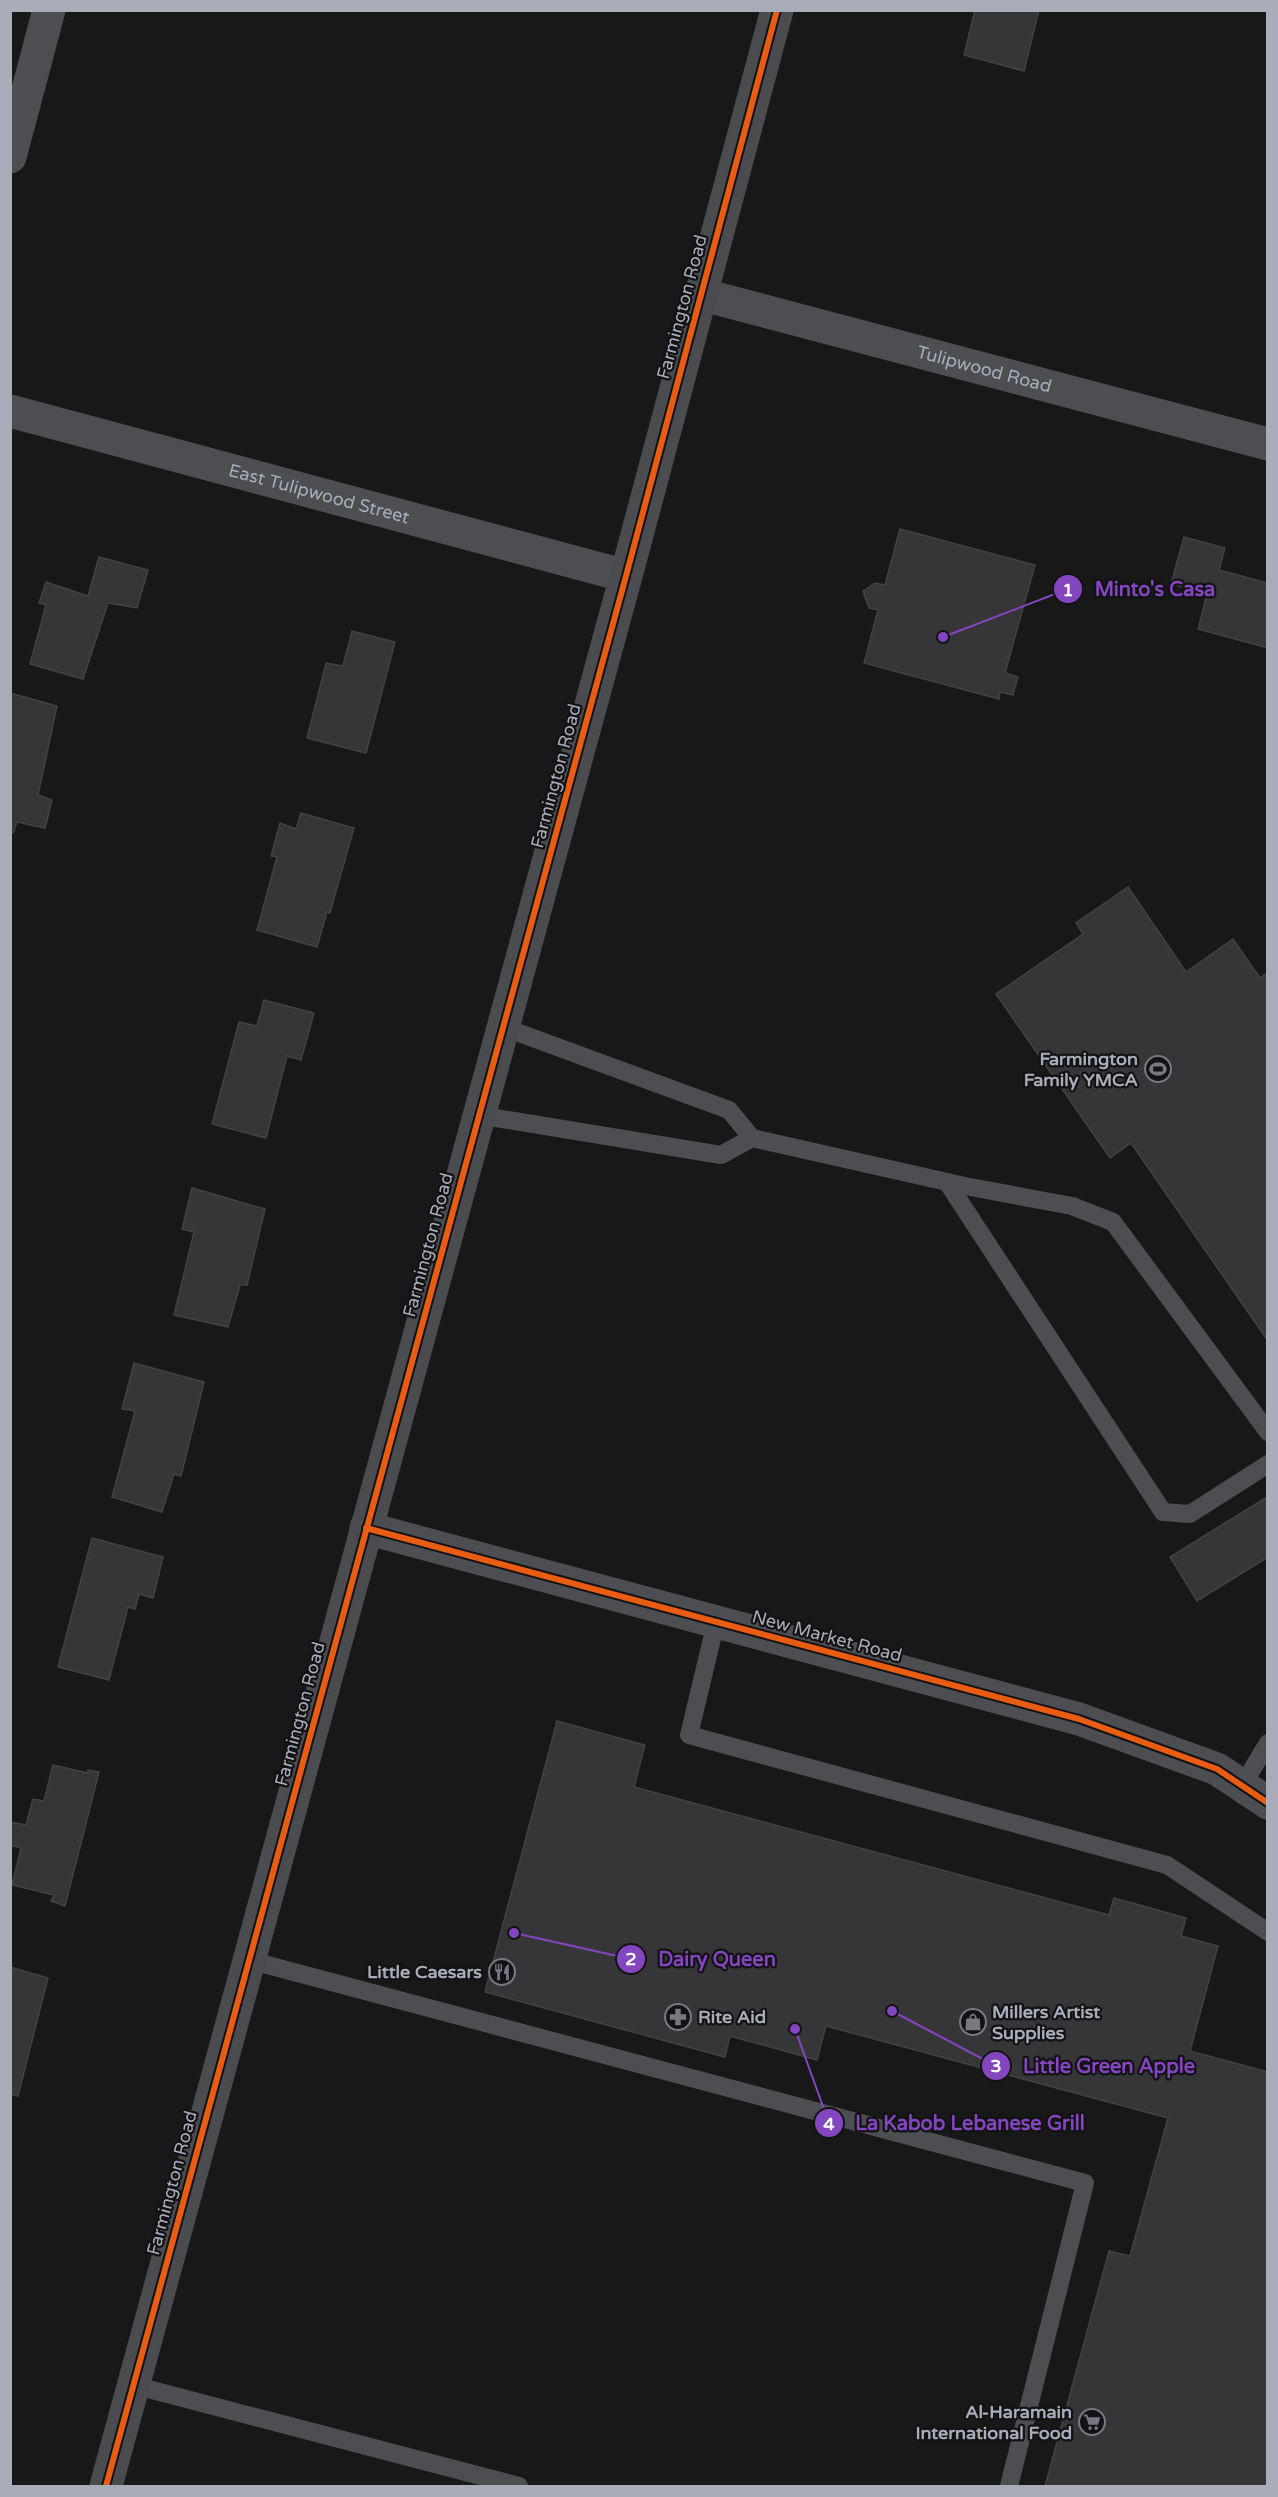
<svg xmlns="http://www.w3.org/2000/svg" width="1278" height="2497" viewBox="0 0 1278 2497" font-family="'Varela Round',sans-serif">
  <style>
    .building { fill: #363638; stroke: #414245; stroke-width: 1.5 }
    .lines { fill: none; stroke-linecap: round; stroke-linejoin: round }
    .lane { stroke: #4c4e52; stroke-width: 18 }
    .street { stroke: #4c4e52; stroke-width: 33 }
    .secondary { stroke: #4b4c50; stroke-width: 33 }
    .cycleway-casing { stroke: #131215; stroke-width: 10 }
    .cycleway { stroke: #e95d12; stroke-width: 6 }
    .labels { text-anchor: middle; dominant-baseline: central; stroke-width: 4.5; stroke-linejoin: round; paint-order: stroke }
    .street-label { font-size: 18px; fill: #a9adba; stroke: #131215 }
    .poi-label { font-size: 18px; font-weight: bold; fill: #a9adba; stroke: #131215; text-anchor: end }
    .leader { fill: none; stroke: #8446be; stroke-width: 2 }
    .callout-dot { fill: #8446be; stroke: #131215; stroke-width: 2 }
    .mark-label { font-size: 18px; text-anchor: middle; font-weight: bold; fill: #fff }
    .callout-label { font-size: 20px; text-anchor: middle; font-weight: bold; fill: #8446be; stroke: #131215; stroke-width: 4.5; stroke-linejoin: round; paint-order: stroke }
  </style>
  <rect width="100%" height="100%" fill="#181819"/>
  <!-- building -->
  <g class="building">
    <polygon points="975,10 1039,10 1024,71 964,55"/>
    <polygon points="900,529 1035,565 1005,673 1018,677 1013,695 1000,692 999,699 864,663 878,610 869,608 863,591 875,583 885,585"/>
    <polygon points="1184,537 1225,548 1219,570 1268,583 1268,648 1198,629 1207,594 1171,584"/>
    <polygon points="99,557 148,570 137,608 108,603 83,679 30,664 46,605 39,603 46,582 88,596"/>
    <polygon points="352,631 395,642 366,753 307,738 326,663 343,666"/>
    <polygon points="10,693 57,706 38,795 52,800 45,828 17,822 13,833 10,832"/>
    <polygon points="301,813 354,828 330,913 327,912 317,947 257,930 277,857 271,856 280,823 296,829"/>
    <polygon points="1128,887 1186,972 1233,939 1260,978 1268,972 1268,1341 1131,1143 1110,1158 996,994 1083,934 1076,923"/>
    <polygon points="264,1000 314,1013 301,1060 287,1056 266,1138 212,1124 239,1022 257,1026"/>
    <polygon points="192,1188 265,1209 247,1285 240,1285 228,1327 174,1315 194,1232 182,1229"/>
    <polygon points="134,1363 204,1382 181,1476 174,1474 162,1512 112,1497 135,1411 122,1409"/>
    <polygon points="1267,1497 1268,1557 1197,1601 1170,1557"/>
    <polygon points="92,1538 163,1557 153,1598 139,1594 135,1609 128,1607 109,1680 58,1667"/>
    <polygon points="557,1721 645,1745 634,1787 1109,1915 1114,1898 1186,1918 1181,1936 1218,1946 1190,2051 1268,2072 1268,2486 1045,2486 1109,2251 1130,2256 1168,2118 826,2026 817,2060 730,2036 725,2057 485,1992"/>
    <polygon points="53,1765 88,1773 88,1770 99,1772 65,1906 51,1901 54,1895 12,1885 21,1848 10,1845 10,1822 26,1825 33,1799 44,1801"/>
    <polygon points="10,1967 48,1978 18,2096 10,2094"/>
  </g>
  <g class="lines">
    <!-- lane -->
    <g class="lane">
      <polyline points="503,1027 729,1110 752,1138 965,1186 1072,1206 1113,1222 1268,1432"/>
      <polyline points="478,1115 721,1155 752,1138"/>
      <polyline points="947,1182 1163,1512 1190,1514 1268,1464"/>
      <polyline points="716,1622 689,1735 1167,1865 1268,1932"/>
      <polyline points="1242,1786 1268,1743"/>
      <polyline points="249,1960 1085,2183 1009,2486"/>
      <polyline points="133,2385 519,2486"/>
    </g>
    <!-- street -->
    <g class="street">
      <polyline points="10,157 49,10"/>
      <path id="s1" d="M700,294L1268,444"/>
      <path id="s2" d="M10,411L626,576"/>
      <polyline points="366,1528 1079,1719 1217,1769 1268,1803"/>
    </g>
    <!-- secondary -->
    <polyline class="secondary" points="106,2486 626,576 777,10"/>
    <defs>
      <g id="cycleway">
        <polyline points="366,1528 1079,1719 1217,1769 1268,1803"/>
        <polyline points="106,2486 626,576 777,10"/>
      </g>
    </defs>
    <!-- cycleway casing -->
    <use href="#cycleway" class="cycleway-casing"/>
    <!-- cycleway -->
    <use href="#cycleway" class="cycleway"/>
  </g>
  <!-- icons -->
  <defs>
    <symbol id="stadium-ring" viewBox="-11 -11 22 22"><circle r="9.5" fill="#131215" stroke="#767982" stroke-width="1.5"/><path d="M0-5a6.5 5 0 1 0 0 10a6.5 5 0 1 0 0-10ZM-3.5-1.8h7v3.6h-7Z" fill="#767982"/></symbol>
    <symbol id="restaurant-ring" viewBox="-11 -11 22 22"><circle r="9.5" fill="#131215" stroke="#767982" stroke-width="1.5"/><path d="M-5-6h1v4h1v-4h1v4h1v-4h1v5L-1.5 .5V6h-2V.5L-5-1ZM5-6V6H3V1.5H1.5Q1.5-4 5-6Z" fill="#767982"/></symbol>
    <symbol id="pharmacy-ring" viewBox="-11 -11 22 22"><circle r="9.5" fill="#131215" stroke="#767982" stroke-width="1.5"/><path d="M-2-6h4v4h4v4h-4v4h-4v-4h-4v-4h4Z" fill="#767982"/></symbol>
    <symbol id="shop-ring" viewBox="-11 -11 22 22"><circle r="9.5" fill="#131215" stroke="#767982" stroke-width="1.5"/><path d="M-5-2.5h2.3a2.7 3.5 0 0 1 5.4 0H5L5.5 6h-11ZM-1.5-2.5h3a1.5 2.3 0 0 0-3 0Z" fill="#767982"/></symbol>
    <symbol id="supermarket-ring" viewBox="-11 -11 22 22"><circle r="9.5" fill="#131215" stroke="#767982" stroke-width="1.5"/><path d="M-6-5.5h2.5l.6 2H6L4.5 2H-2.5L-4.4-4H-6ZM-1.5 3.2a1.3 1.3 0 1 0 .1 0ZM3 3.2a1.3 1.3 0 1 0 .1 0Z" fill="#767982"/></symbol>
  </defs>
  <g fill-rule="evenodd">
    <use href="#stadium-ring" x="1143" y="1054" width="30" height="30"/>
    <use href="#restaurant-ring" x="487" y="1957" width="30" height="30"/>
    <use href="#pharmacy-ring" x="663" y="2002" width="30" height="30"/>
    <use href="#shop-ring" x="958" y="2007" width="30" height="30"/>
    <use href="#supermarket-ring" x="1077" y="2407" width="30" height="30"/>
  </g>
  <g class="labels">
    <!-- street labels -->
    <g class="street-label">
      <text transform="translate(682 307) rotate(-75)">Farmington Road</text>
      <text stroke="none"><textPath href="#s1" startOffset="294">Tulipwood Road</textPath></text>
      <text stroke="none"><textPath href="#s2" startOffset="320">East Tulipwood Street</textPath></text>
      <text transform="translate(556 776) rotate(-75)">Farmington Road</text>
      <text transform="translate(428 1245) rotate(-75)">Farmington Road</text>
      <text transform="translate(827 1636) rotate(15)">New Market Road</text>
      <text transform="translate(300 1714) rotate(-75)">Farmington Road</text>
      <text transform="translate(172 2183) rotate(-75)">Farmington Road</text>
    </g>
    <!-- poi labels -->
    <g class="poi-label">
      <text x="1138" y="1059">Farmington<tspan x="1138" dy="21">Family YMCA</tspan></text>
      <text x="482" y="1972">Little Caesars</text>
      <text x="992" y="2012" text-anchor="start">Millers Artist<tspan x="992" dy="21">Supplies</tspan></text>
      <text x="698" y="2017" text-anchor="start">Rite Aid</text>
      <text x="1072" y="2412">Al-Haramain<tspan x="1072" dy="21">International Food</tspan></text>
    </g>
  </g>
  <!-- callouts -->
  <path class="leader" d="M943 637L1068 589M514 1933L631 1959M892 2011L996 2066M795 2029L829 2123"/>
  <g class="callout-dot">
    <circle cx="943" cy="637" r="6"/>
    <circle cx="514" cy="1933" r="6"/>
    <circle cx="892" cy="2011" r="6"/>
    <circle cx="795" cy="2029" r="6"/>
    <circle cx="1068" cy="589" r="15"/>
    <circle cx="631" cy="1959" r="15"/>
    <circle cx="996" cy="2066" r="15"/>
    <circle cx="829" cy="2123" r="15"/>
  </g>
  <g class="mark-label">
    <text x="1068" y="596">1</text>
    <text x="631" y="1965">2</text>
    <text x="996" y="2072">3</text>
    <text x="829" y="2130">4</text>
  </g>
  <g class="callout-label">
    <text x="1155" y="596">Minto's Casa</text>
    <text x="717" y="1966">Dairy Queen</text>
    <text x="1109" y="2073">Little Green Apple</text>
    <text x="970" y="2130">La Kabob Lebanese Grill</text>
  </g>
  <!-- border -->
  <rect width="1278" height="2497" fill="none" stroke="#a9adba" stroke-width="24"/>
</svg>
